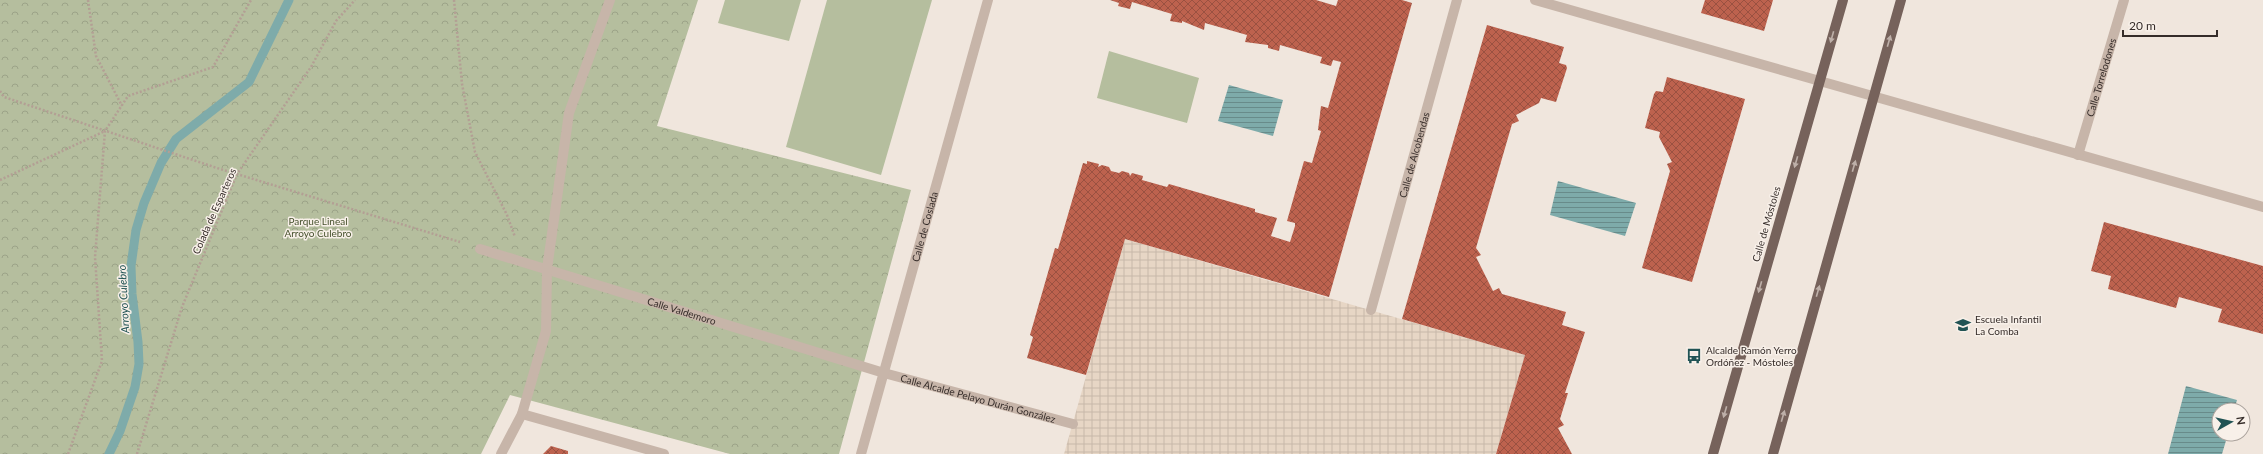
<svg xmlns="http://www.w3.org/2000/svg" width="2263" height="454" viewBox="0 0 2263 454" font-family="Lato,sans-serif">
  <style>
    .grass { fill: #b5be9e }
    .park { fill: url(#park-crowns) }
    .plaza { fill: url(#plaza-grid) }
    .water { fill: url(#water-rules) }
    .lines { fill: none; stroke-linecap: round; stroke-linejoin: round }
    .stream { stroke: #7eabaa; stroke-width: 9 }
    .building { fill: url(#building-cross-hatch) }
    .path { stroke: #b39f94; stroke-width: 2.5; stroke-dasharray: 2 2; stroke-linecap: butt }
    .minor { stroke: #c7b5a9; stroke-width: 10 }
    .major { stroke: #76625b; stroke-width: 10 }
    .oneway { fill: #beb0a9 }
    .labels { text-anchor: middle; dominant-baseline: central; stroke-width: 3; stroke-linejoin: round; paint-order: stroke }
    .street-label { font-size: 10px; fill: #352c29; stroke: #f8f0e9 }
    .park-label { font-size: 10px; fill: #47522e; stroke: #f8f0e9 }
    .poi-label { font-size: 10px; fill: #352c29; stroke: #f8f0e9; text-anchor: start }
    .water-label { font-size: 11px; font-style: italic; fill: #215354; stroke: #f8f0e9 }
  </style>
  <defs>
    <pattern id="park-crowns" width="20" height="18" patternUnits="userSpaceOnUse"><rect width="20" height="18" fill="#b5be9e"/><path d="M2 6a3 3 0 1 1 6 0M12 15a3 3 0 1 1 6 0" fill="none" stroke="#9ca388"/></pattern>
    <pattern id="plaza-grid" width="8" height="8" patternUnits="userSpaceOnUse"><rect width="8" height="8" fill="#e7d6c5"/><path d="M0 4h8M4 0v8" fill="none" stroke="#c7b8a9"/></pattern>
    <pattern id="water-rules" width="6" height="5" patternUnits="userSpaceOnUse"><rect width="6" height="5" fill="#7eabaa"/><path d="M0 2.5h6" fill="none" stroke="#688b8a"/></pattern>
    <pattern id="building-cross-hatch" width="8" height="8" patternUnits="userSpaceOnUse"><rect width="8" height="8" fill="#bd624e"/><path d="M0 0l8 8M0 8l8-8" fill="none" stroke="#9a5141"/></pattern>
  </defs>
  <rect width="100%" height="100%" fill="#f0e6dd"/>
  <!-- grass -->
  <g class="grass">
    <polygon points="725,0 801,0 789,41 718,23"/>
    <polygon points="827,0 932,0 881,175 786,147"/>
    <polygon points="1109,51 1199,78 1187,123 1097,98"/>
  </g>
  <!-- park -->
  <polygon class="park" points="0,0 698,0 657,126 911,190 839,454 730,454 510,395 481,454 0,454"/>
  <!-- plaza -->
  <polygon class="plaza" points="1125,239 1525,355 1496,454 1064,454"/>
  <!-- water -->
  <g class="water">
    <polygon points="1229,85 1283,100 1273,136 1218,121"/>
    <polygon points="1558,181 1636,203 1625,236 1550,215"/>
    <polygon points="2186,386 2237,400 2234,410 2219,410 2219,434 2228,434 2222,454 2168,454"/>
  </g>
  <g class="lines">
    <!-- stream -->
    <polyline class="stream" points="109,454 120,431 135,387 139,364 138,342 132,294 131,266 136,230 144,203 161,163 176,139 249,82 289,0"/>
  </g>
  <!-- building -->
  <g class="building">
    <polygon points="1110,0 1316,0 1336,6 1338,0 1402,0 1412,3 1329,297 1125,239 1086,375 1027,358 1033,337 1030,335 1055,248 1058,249 1083,163 1087,164 1087,161 1099,164 1098,167 1102,165 1109,167 1111,171 1119,173 1122,171 1129,173 1130,176 1132,173 1143,176 1142,180 1167,187 1169,184 1255,209 1255,212 1277,218 1271,236 1290,242 1295,226 1295,223 1287,221 1304,161 1312,163 1321,131 1318,130 1321,106 1328,108 1341,62 1333,60 1331,66 1320,63 1322,57 1280,45 1279,51 1268,48 1268,45 1245,42 1247,35 1205,23 1204,30 1182,21 1182,23 1170,21 1172,14 1132,2 1130,9 1118,6 1119,3"/>
    <polygon points="1705,0 1773,0 1764,31 1701,13"/>
    <polygon points="1487,25 1564,47 1559,63 1566,65 1567,68 1556,102 1541,98 1539,103 1516,115 1519,121 1512,124 1476,248 1481,255 1476,257 1493,291 1499,288 1502,294 1566,312 1562,325 1585,332 1565,393 1568,393 1560,419 1564,425 1558,428 1572,454 1496,454 1525,355 1402,319"/>
    <polygon points="1667,77 1745,99 1692,282 1642,268 1670,171 1667,164 1672,162 1659,137 1660,132 1645,128 1654,94 1656,91 1663,92"/>
    <polygon points="2104,222 2263,266 2263,334 2218,322 2222,309 2179,297 2176,308 2108,289 2111,276 2091,271"/>
    <polygon points="551,446 568,451 568,454 543,454"/>
  </g>
  <g class="lines">
    <!-- path -->
    <g class="path">
      <polyline points="88,0 96,56 122,106"/>
      <polyline points="454,0 462,84 475,152 507,215 515,237"/>
      <polyline points="0,91 4,97 217,168 460,242"/>
      <polyline points="0,180 105,131"/>
      <polyline points="68,454 102,361 95,257 105,131 128,96 213,67 251,0"/>
      <polyline points="137,454 182,307 237,174 311,67 336,21 355,0"/>
    </g>
    <!-- minor -->
    <g class="minor">
      <polyline points="1535,0 2263,207"/>
      <path id="s1" d="M2078,155L2124,0"/>
      <path id="s2" d="M480,249L884,373L1073,424"/>
      <path id="s3" d="M1371,310L1457,0"/>
      <polyline points="522,414 664,454"/>
      <polyline points="501,454 522,414 546,331 547,269 569,113 610,0"/>
      <path id="s4" d="M861,454L988,0"/>
    </g>
    <!-- major -->
    <g class="major">
      <polyline points="1713,454 1843,0"/>
      <polyline points="1773,454 1901,0"/>
    </g>
  </g>
  <!-- one-way arrows -->
  <defs><path id="oneway-solid" d="M-6-.8H1V-3.2L6.5 0L1 3.2V.8H-6Z"/></defs>
  <g class="oneway">
    <use href="#oneway-solid" transform="translate(1832 37) rotate(106)"/>
    <use href="#oneway-solid" transform="translate(1889 41) rotate(-74)"/>
    <use href="#oneway-solid" transform="translate(1796 162) rotate(106)"/>
    <use href="#oneway-solid" transform="translate(1854 166) rotate(-74)"/>
    <use href="#oneway-solid" transform="translate(1760 287) rotate(106)"/>
    <use href="#oneway-solid" transform="translate(1818 291) rotate(-74)"/>
    <use href="#oneway-solid" transform="translate(1725 412) rotate(106)"/>
    <use href="#oneway-solid" transform="translate(1783 416) rotate(-74)"/>
  </g>
  <!-- icons -->
  <defs>
    <symbol id="school-bare" viewBox="-9 -9 18 18"><path d="M0-5L7-2L0 1L-7-2ZM-4 1L0 2.5L4 1V4Q0 6-4 4Z" fill="#215354" stroke="#f8f0e9" stroke-width="2.5" paint-order="stroke"/></symbol>
    <symbol id="bus-bare" viewBox="-9 -9 18 18"><path d="M-5-6H5V4H4V6H2V4H-2V6H-4V4H-5ZM-3.5-4V0h7V-4ZM-3.5 1.2v1.5H-2V1.2ZM2 1.2v1.5H3.5V1.2Z" fill="#215354" stroke="#f8f0e9" stroke-width="2.5" paint-order="stroke"/></symbol>
  </defs>
  <g fill-rule="evenodd">
    <use href="#school-bare" x="1952" y="314" width="22" height="22"/>
    <use href="#bus-bare" x="1683" y="345" width="22" height="22"/>
  </g>
  <g class="labels">
    <!-- street labels -->
    <g class="street-label">
      <text stroke="none"><textPath href="#s1" startOffset="81">Calle Torrelodones</textPath></text>
      <text stroke="none"><textPath href="#s3" startOffset="161">Calle de Alcobendas</textPath></text>
      <text transform="translate(214 211) rotate(-66)">Colada de Esparteros</text>
      <text transform="translate(1766 224) rotate(-74)">Calle de Móstoles</text>
      <text stroke="none"><textPath href="#s4" startOffset="236">Calle de Coslada</textPath></text>
      <text stroke="none"><textPath href="#s2" startOffset="211">Calle Valdemoro</textPath></text>
      <text stroke="none"><textPath href="#s2" startOffset="520">Calle Alcalde Pelayo Durán González</textPath></text>
    </g>
    <!-- park labels -->
    <g class="park-label">
      <text x="318" y="221">Parque Lineal<tspan x="318" dy="12">Arroyo Culebro</tspan></text>
    </g>
    <!-- poi labels -->
    <g class="poi-label">
      <text x="1975" y="319">Escuela Infantil<tspan x="1975" dy="12">La Comba</tspan></text>
      <text x="1706" y="350">Alcalde Ramón Yerro<tspan x="1706" dy="12">Ordóñez - Móstoles</tspan></text>
    </g>
    <!-- water labels -->
    <g class="water-label">
      <text transform="translate(123 299) rotate(-93)">Arroyo Culebro</text>
    </g>
  </g>
  <!-- north arrow -->
  <g transform="translate(2231 422) rotate(82)"><circle r="19" fill="#f8f0e9" stroke="#aaa29c"/>
  <path d="M0-3L7 15L0 10L-7 15Z" fill="#215354"/>
  <text y="-6" font-size="11" font-weight="bold" text-anchor="middle" fill="#352c29">N</text>
  </g>
  <!-- scale -->
  <path d="M2123 30v6h94v-6" fill="none" stroke="#352c29" stroke-width="2"/>
  <text x="2129" y="30" font-size="12" fill="#352c29" stroke="#f8f0e9" stroke-width="3" paint-order="stroke">20 m</text>
</svg>
